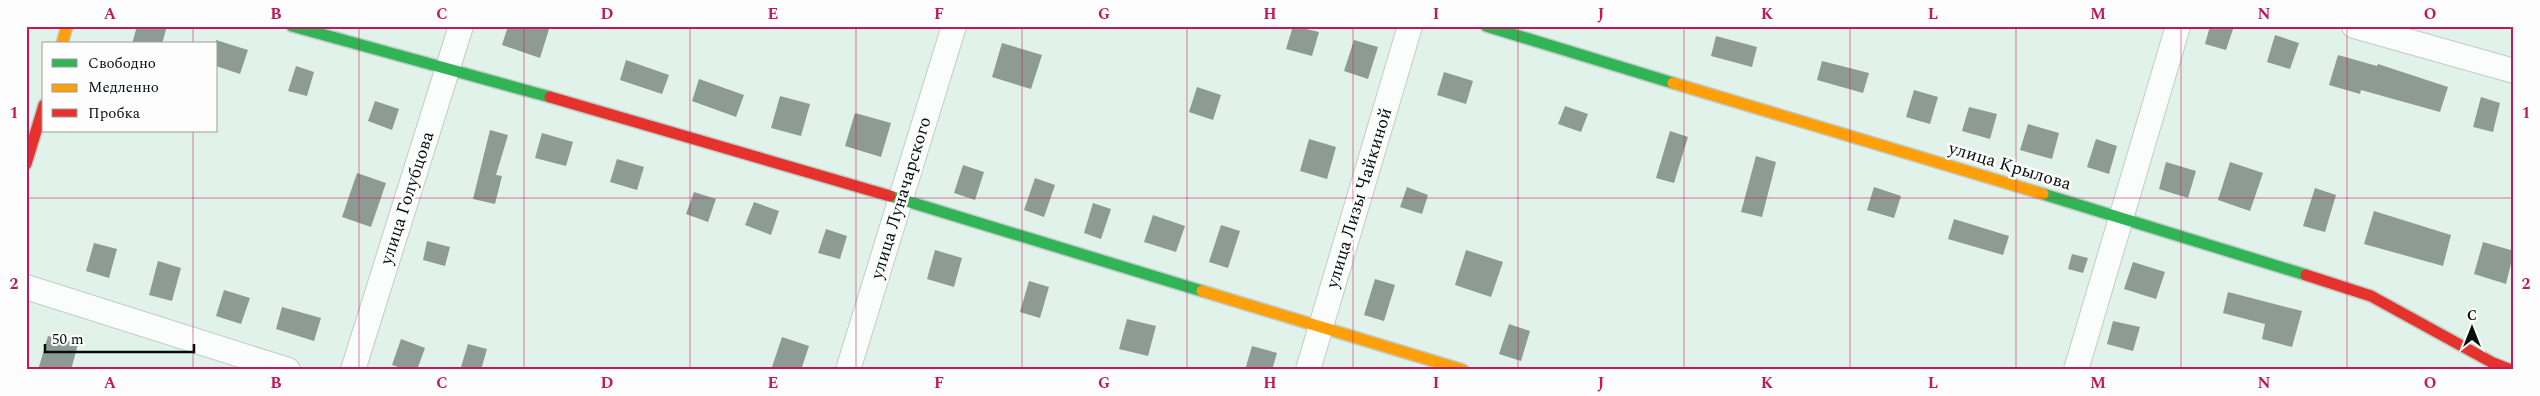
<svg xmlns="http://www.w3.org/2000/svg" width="2540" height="396" viewBox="0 0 2540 396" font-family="Spectral,serif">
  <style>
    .building { fill: #8e9b95 }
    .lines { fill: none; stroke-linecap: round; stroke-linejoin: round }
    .street-casing { stroke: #bfcdc7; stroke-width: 26 }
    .fast-casing { stroke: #bfcdc7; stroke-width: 14 }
    .slow-casing { stroke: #bfcdc7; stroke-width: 14 }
    .jam-casing { stroke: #bfcdc7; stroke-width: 14 }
    .street { stroke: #fafdfc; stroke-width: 24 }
    .fast { stroke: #30b455; stroke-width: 11 }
    .slow { stroke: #ff9f0a; stroke-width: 11 }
    .jam { stroke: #e5322d; stroke-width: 11 }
    .grid { fill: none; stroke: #c2185b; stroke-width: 1; stroke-opacity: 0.55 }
    .labels { text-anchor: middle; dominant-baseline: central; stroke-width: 5; stroke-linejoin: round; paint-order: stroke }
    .street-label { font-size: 18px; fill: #050f0a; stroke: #fdfdfd }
    .neatline { fill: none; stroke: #c2185b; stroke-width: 2 }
    .grid-label { font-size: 16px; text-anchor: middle; font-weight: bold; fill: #c2185b }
  </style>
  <rect width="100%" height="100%" fill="#e0f2e9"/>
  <!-- building -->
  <g class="building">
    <polygon points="137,26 167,26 162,44 132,44"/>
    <polygon points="508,26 550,26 540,58 502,45"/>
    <polygon points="1293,26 1319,32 1312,56 1286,49"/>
    <polygon points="2210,26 2234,26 2226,50 2205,44"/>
    <polygon points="2275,35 2299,43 2290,69 2267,62"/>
    <polygon points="1716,36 1757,47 1752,67 1711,56"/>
    <polygon points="216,40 248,50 240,74 216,66"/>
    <polygon points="1354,40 1378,47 1368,79 1344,71"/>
    <polygon points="1002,43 1042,55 1031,89 992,77"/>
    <polygon points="2338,55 2377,66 2378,64 2448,87 2440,112 2361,90 2360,94 2329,85"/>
    <polygon points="626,60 669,75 662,94 620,80"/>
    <polygon points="1822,61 1869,73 1863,93 1817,80"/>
    <polygon points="296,66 314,72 307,96 288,91"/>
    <polygon points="1444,72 1473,81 1466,104 1437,95"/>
    <polygon points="699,79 744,95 736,117 692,101"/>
    <polygon points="1197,87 1221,95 1213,120 1189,112"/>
    <polygon points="1914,90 1938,97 1930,124 1906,117"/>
    <polygon points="780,96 810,104 801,136 771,128"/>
    <polygon points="2481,97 2500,103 2493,132 2473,127"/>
    <polygon points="375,101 399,109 392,130 368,121"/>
    <polygon points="1565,106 1588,114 1581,132 1558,124"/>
    <polygon points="1969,107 1997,114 1990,139 1962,131"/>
    <polygon points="855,113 891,123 881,157 845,146"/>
    <polygon points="2028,124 2059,133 2052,159 2020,150"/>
    <polygon points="490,130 508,135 496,175 502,176 495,204 473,199"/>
    <polygon points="1670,131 1688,137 1674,183 1656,178"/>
    <polygon points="542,133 573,142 566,166 535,158"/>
    <polygon points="1309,139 1336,147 1327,179 1300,171"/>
    <polygon points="2096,139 2117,146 2109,174 2087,167"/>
    <polygon points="1756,156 1776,162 1762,217 1741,212"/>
    <polygon points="617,159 644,167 637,190 610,182"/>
    <polygon points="2166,162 2196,171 2188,198 2159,189"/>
    <polygon points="2230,162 2263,173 2250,211 2218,200"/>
    <polygon points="963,165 984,172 975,200 954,193"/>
    <polygon points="357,173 386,183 371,227 342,217"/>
    <polygon points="1035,178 1055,185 1044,217 1024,210"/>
    <polygon points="1407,187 1428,195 1422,214 1400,207"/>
    <polygon points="1874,187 1901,196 1894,218 1867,210"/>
    <polygon points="2315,188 2336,195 2325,232 2303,226"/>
    <polygon points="694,192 716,199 708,222 686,214"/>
    <polygon points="754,202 779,211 771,235 745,225"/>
    <polygon points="1093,203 1111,209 1101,239 1084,233"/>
    <polygon points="2374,211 2451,235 2443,266 2364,244"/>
    <polygon points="1153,215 1185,226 1176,252 1144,242"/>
    <polygon points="1954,219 2009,236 2003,255 1948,239"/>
    <polygon points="1221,225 1240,231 1228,268 1209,262"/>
    <polygon points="826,229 847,236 840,259 818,253"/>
    <polygon points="427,241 450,247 445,266 423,260"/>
    <polygon points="2483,242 2514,251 2506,284 2474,274"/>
    <polygon points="94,243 117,249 109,278 86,271"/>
    <polygon points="935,250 962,258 954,287 927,279"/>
    <polygon points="1466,250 1503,262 1491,297 1455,285"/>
    <polygon points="2072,254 2088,258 2083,273 2068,269"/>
    <polygon points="158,261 181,268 172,301 149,295"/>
    <polygon points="2133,262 2165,272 2156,299 2124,289"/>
    <polygon points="1375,279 1395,285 1384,321 1364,315"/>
    <polygon points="1029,281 1049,287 1040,318 1020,312"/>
    <polygon points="224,290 250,298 241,324 216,316"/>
    <polygon points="2228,292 2302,311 2292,347 2262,339 2265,324 2223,313"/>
    <polygon points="282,307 321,318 314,341 276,329"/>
    <polygon points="1127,319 1156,326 1148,356 1119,349"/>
    <polygon points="2113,321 2140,327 2133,351 2107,344"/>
    <polygon points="1509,324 1530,331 1521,361 1499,354"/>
    <polygon points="48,336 78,344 71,370 38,370"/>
    <polygon points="782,337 809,346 801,370 771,370"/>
    <polygon points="401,339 425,348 417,370 407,370 392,365"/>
    <polygon points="468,344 487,349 481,370 460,370"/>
    <polygon points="1252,346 1277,353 1272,370 1245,370"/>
  </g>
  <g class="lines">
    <defs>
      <g id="street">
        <polyline points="2354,26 2514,71"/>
        <polyline points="26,287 288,370"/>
        <polyline points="353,370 461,26"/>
        <polyline points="848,370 954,26"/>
        <polyline points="1308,370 1410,26"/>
        <polyline points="2076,370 2178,26"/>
      </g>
      <g id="fast">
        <polyline points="292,26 550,97"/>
        <polyline points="1486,26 1673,83"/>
        <polyline points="2043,194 2306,275"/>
        <polyline points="890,196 1202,291"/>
      </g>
      <g id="slow">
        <polyline points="62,44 67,26"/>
        <polyline points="1673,83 2043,194"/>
        <polyline points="1202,291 1463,370"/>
      </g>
      <g id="jam">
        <polyline points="550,97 890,196"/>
        <polyline points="26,164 44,105"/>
        <polyline points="2306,275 2371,296 2493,363 2511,370"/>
      </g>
    </defs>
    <!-- street casing -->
    <use href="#street" class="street-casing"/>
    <!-- fast casing -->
    <use href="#fast" class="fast-casing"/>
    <!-- slow casing -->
    <use href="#slow" class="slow-casing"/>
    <!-- jam casing -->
    <use href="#jam" class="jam-casing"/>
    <!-- street -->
    <use href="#street" class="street"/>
    <!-- fast -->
    <use href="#fast" class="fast"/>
    <!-- slow -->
    <use href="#slow" class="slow"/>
    <!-- jam -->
    <use href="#jam" class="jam"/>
  </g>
  <!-- grid -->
  <path class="grid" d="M193,26V44M359,26V370M524,26V370M690,26V370M856,26V370M1022,26V370M1187,26V370M1353,26V370M1518,26V370M1684,26V370M1850,26V370M2016,26V370M2181,26V370M2347,26V370M193,131V370M26,198H2514"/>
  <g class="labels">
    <!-- street labels -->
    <g class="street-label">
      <text transform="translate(2010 166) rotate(17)">улица Крылова</text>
      <text transform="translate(407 198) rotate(-72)">улица Голубцова</text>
      <text transform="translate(901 198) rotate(-73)">улица Луначарского</text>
      <text transform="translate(1359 198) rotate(-73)">улица Лизы Чайкиной</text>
    </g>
  </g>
  <!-- border -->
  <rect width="2540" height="396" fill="none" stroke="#fdfdfd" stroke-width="55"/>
  <!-- legend -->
  <rect x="42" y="42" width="175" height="90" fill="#fdfdfd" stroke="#9a9e9c"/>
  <rect x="52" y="59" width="25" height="8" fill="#30b455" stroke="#9a9e9c"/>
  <text x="88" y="68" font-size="15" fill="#050f0a">Свободно</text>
  <rect x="52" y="84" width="25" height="8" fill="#ff9f0a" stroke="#9a9e9c"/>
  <text x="88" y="92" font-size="15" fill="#050f0a">Медленно</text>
  <rect x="52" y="109" width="25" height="8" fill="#e5322d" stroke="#9a9e9c"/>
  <text x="88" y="118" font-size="15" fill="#050f0a">Пробка</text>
  <!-- north arrow -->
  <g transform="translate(2472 328)" stroke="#fdfdfd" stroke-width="4" paint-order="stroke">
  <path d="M0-4L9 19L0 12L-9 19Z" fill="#050f0a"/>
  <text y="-8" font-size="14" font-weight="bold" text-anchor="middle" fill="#050f0a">С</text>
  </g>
  <!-- scale -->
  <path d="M45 344v8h149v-8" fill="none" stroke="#050f0a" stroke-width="2.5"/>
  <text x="52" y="344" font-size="15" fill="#050f0a" stroke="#fdfdfd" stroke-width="4" paint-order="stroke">50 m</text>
  <rect x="28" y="28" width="2484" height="340" class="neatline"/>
  <g class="grid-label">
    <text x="110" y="19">A</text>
    <text x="276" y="19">B</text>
    <text x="442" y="19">C</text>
    <text x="607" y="19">D</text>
    <text x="773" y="19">E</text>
    <text x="939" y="19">F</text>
    <text x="1104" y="19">G</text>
    <text x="1270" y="19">H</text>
    <text x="1436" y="19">I</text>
    <text x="1601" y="19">J</text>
    <text x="1767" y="19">K</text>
    <text x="1933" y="19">L</text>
    <text x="2098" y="19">M</text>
    <text x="2264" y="19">N</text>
    <text x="2430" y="19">O</text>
    <text x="14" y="118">1</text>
    <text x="2526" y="118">1</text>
    <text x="14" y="289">2</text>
    <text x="2526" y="289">2</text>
    <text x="110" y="388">A</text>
    <text x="276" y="388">B</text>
    <text x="442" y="388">C</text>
    <text x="607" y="388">D</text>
    <text x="773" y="388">E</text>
    <text x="939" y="388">F</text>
    <text x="1104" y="388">G</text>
    <text x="1270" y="388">H</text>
    <text x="1436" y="388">I</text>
    <text x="1601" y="388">J</text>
    <text x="1767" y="388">K</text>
    <text x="1933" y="388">L</text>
    <text x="2098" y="388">M</text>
    <text x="2264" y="388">N</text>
    <text x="2430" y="388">O</text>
  </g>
</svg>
